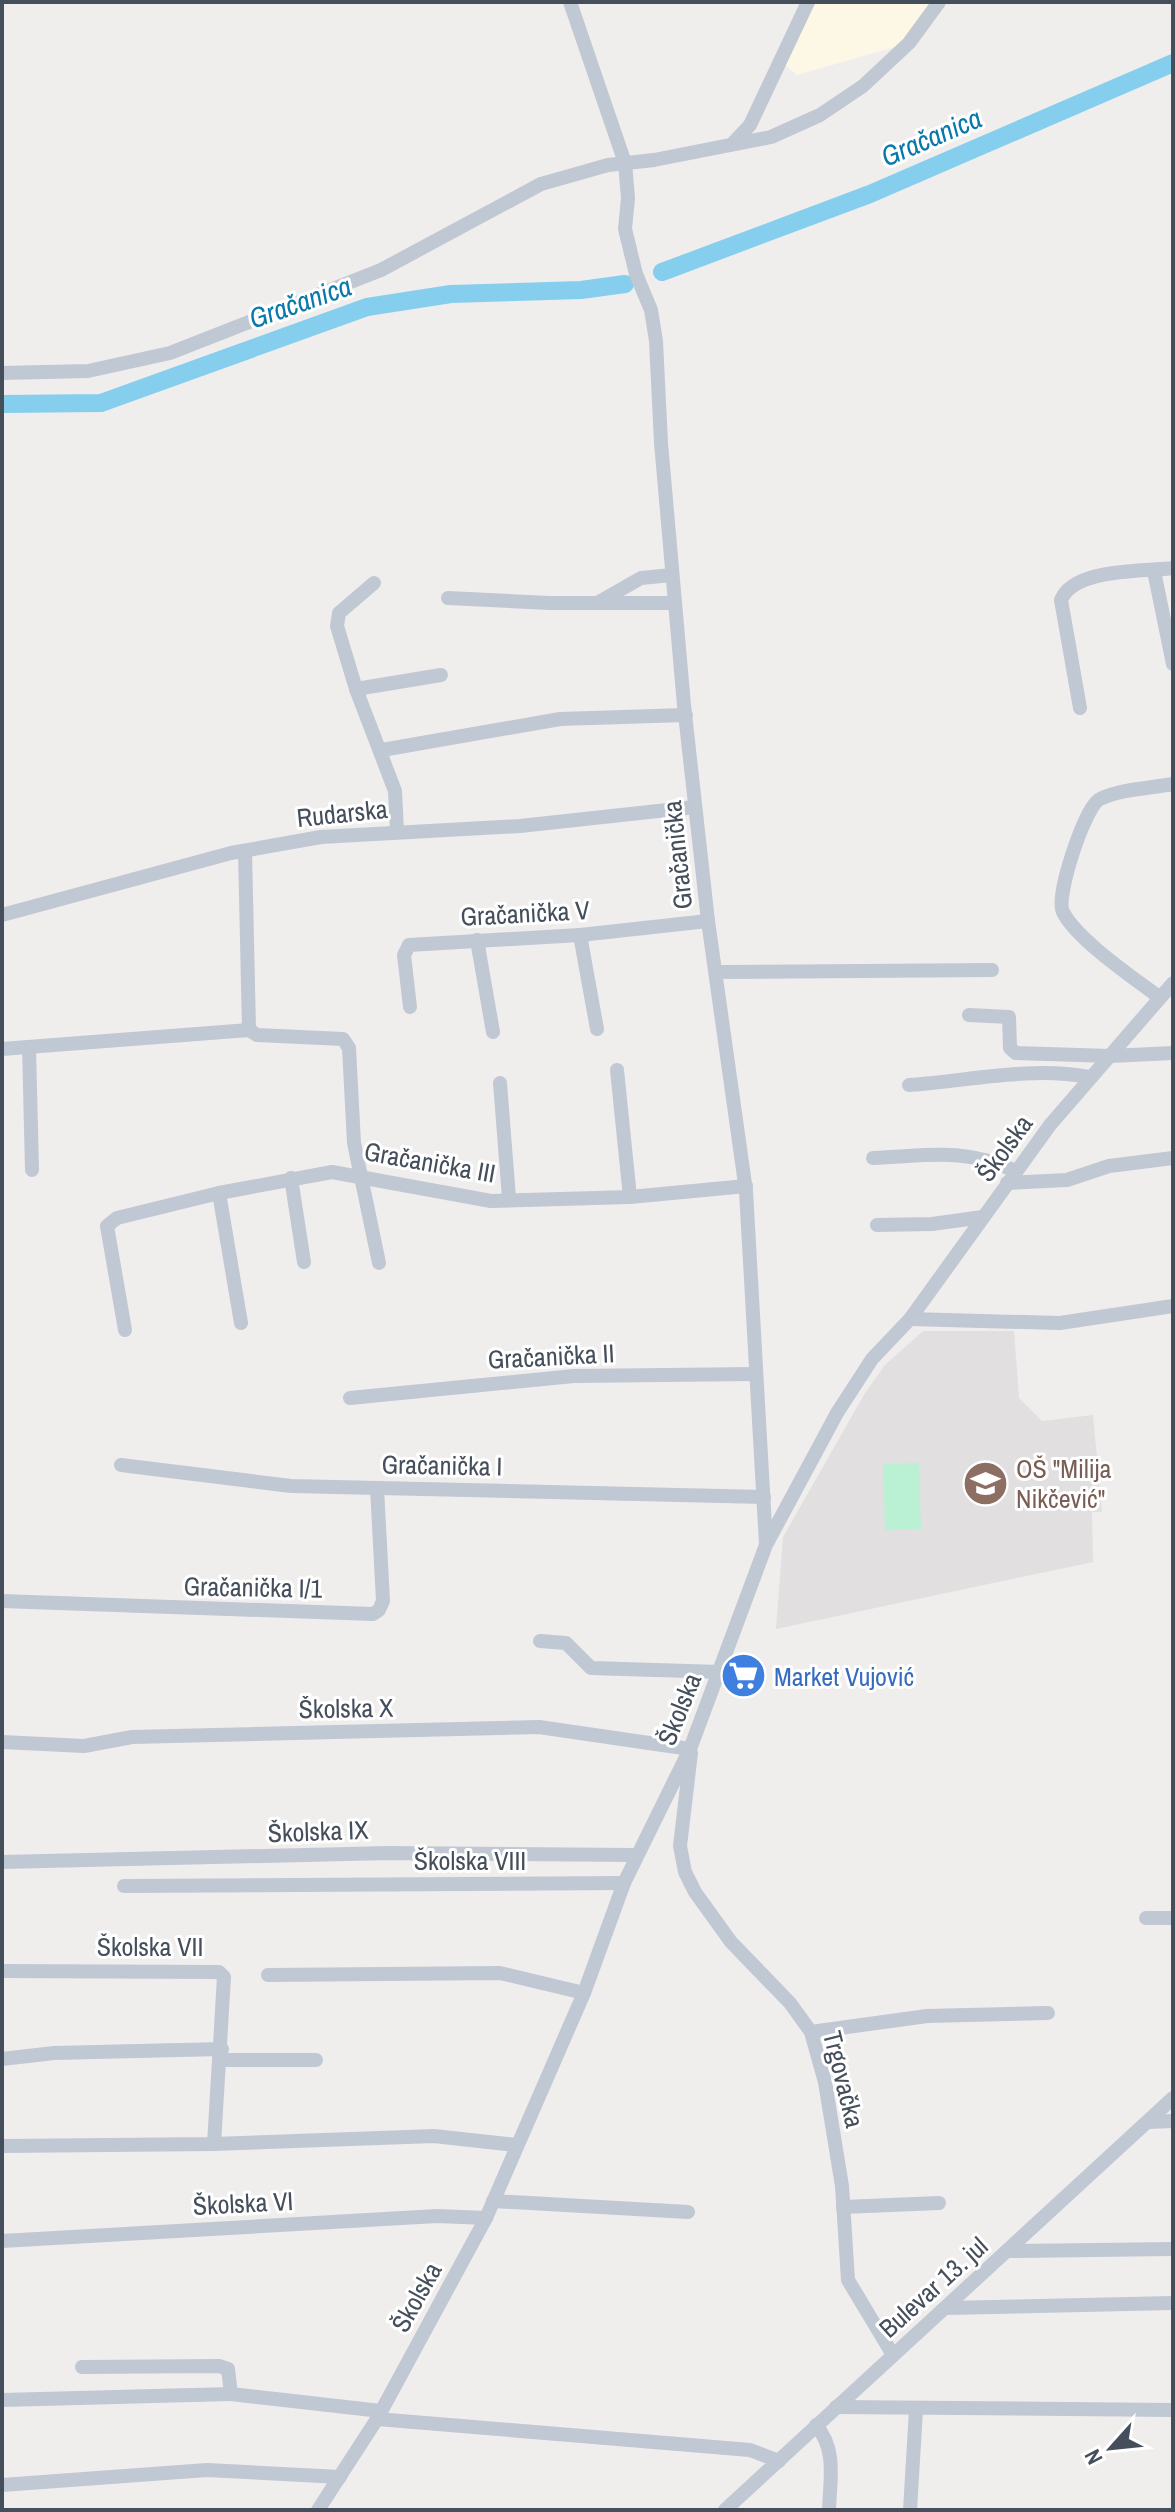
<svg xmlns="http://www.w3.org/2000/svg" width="1175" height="2512" viewBox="0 0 1175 2512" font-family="'Archivo Narrow',sans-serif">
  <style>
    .commercial { fill: #fcf8e5 }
    .education { fill: #e1dfdf }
    .pitch { fill: #baf0d4 }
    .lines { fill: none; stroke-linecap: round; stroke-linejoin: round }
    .river { stroke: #86ceee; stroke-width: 18 }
    .minor { stroke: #c0c8d3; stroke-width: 14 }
    .labels { text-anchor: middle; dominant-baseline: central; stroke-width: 6; stroke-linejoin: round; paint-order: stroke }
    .street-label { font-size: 26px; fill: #454f5b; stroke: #fff }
    .education-label { font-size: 26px; fill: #785e54; stroke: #fff; text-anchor: start }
    .shop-label { font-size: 26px; fill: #366cbe; stroke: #fff; text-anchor: start }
    .water-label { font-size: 28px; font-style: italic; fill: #0879ab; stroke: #fff }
  </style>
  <rect width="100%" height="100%" fill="#f0eded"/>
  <!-- commercial -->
  <polygon class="commercial" points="807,2 937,2 909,43 797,75 781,62"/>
  <!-- education -->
  <polygon class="education" points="923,1331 1014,1331 1019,1398 1042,1421 1093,1415 1102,1512 1092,1512 1093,1562 776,1629 783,1537 865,1393 885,1365"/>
  <!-- pitch -->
  <polygon class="pitch" points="919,1463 921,1529 885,1530 883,1464"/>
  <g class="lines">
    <!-- river -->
    <g class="river">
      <polyline points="662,272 870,194 1173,63"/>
      <polyline points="2,404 101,403 367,307 451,294 581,290 625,284"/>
    </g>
    <!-- minor -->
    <g class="minor">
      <polyline points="570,2 625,163 628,198 625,229 636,274 651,310 656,341 661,443 684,705 708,921 746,1191 766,1544"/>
      <polyline points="734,142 750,125 808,2"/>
      <polyline points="2,373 88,371 170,353 381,270 541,184 608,165 654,160 771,137 820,115 863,86 909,43 939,2"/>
      <polyline points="1154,571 1173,664"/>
      <polyline points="374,583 339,613 337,626 356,689 395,791 397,831"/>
      <polyline points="448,598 549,603 674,603"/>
      <polyline points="599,602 641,578 672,575"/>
      <polyline points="356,689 441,675"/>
      <path d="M1080,708L1061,600C1074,568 1142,572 1173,568"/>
      <polyline points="382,750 560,719 686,715"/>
      <polyline points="245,851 249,1030 257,1035 343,1039 349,1048 354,1143 379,1263"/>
      <polyline points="2,915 231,853 321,837 520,826 695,807"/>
      <polyline points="580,935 597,1029"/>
      <polyline points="477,940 493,1032"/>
      <polyline points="717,972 992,970"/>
      <path d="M1160,998C1134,978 1077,940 1063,912C1055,897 1085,806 1100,799C1121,789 1151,788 1173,784"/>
      <polyline points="410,1007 404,955 409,945 580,935 708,921"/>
      <polyline points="969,1015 1009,1017 1010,1048 1016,1053 1110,1056 1173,1053"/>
      <polyline points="29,1047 32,1170"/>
      <polyline points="2,1049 249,1030"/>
      <polyline points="617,1070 630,1197"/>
      <polyline points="500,1083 509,1198"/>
      <path d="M909,1085C968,1081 1030,1066 1089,1077"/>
      <path d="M873,1158C929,1156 962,1147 1016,1171"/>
      <polyline points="291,1178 304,1262"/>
      <polyline points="1007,1183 1067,1180 1109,1166 1173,1158"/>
      <polyline points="219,1193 241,1323"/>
      <polyline points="877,1225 932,1224 983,1217"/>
      <polyline points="910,1319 1060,1323 1173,1306"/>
      <polyline points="125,1330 107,1226 117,1218 219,1193 332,1172 491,1201 630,1197 746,1186"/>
      <polyline points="350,1398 574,1376 755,1374"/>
      <polyline points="121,1465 291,1486 764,1497"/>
      <polyline points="2,1601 373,1614 379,1610 383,1601 377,1488"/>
      <polyline points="540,1641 566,1643 591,1668 720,1672"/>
      <polyline points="2,1742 84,1746 132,1737 539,1727 690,1749"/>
      <polyline points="691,1753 680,1846 685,1872 695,1892 731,1942 790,2003 811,2032 825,2082 842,2186 848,2280 893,2355"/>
      <polyline points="2,1862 389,1853 636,1855"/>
      <polyline points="124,1886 624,1883"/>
      <polyline points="1146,1918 1173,1918"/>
      <polyline points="2,1971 219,1972 224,1977 214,2144"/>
      <polyline points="268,1975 500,1973 584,1993"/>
      <polyline points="811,2032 927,2016 1048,2013"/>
      <polyline points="2,2059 54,2053 222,2049"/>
      <polyline points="221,2060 316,2060"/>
      <polyline points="1148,2122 1173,2121"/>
      <polyline points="2,2146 214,2144 434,2136 516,2145"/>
      <polyline points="493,2201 688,2212"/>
      <polyline points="843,2207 939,2203"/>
      <polyline points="2,2241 437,2216 486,2218"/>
      <polyline points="1009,2251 1173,2249"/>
      <polyline points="945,2308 1173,2303"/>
      <polyline points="82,2367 219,2366 228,2369 231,2394 381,2411"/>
      <polyline points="2,2400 231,2394"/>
      <polyline points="836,2407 1173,2410"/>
      <polyline points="377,2419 750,2450 779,2461"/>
      <path d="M816,2425C837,2450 830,2479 829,2510"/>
      <polyline points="2,2485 207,2470 340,2477"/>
      <polyline points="318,2510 377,2419 486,2218 584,1993 624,1883 690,1749 766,1545 837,1413 872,1359 910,1319 1050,1125 1173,983"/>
      <polyline points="725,2510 1173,2098"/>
      <polyline points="910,2510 916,2410"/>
    </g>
  </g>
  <!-- icons -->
  <defs>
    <symbol id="school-disc" viewBox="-11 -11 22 22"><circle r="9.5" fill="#8d6e63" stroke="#fff"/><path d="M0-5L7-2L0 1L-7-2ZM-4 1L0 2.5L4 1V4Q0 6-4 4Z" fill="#fff"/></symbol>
    <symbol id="supermarket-disc" viewBox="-11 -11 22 22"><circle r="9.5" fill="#3f7fe0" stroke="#fff"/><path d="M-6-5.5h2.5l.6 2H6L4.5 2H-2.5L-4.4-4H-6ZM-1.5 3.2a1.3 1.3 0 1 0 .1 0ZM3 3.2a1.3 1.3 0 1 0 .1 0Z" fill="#fff"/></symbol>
  </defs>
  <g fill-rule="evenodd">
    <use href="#school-disc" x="960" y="1458" width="51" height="51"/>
    <use href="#supermarket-disc" x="718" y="1650" width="51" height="51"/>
  </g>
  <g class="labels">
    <!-- street labels -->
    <g class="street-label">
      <text transform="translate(342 813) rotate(-6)">Rudarska</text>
      <text transform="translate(677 855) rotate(-96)">Gračanička</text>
      <text transform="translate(525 913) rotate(-3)">Gračanička V</text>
      <text transform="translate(1004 1148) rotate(-54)">Školska</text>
      <text transform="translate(430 1162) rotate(10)">Gračanička III</text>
      <text transform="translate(551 1356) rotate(-3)">Gračanička II</text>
      <text transform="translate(442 1465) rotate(1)">Gračanička I</text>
      <text transform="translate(253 1587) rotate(1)">Gračanička I/1</text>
      <text transform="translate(346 1708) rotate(-1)">Školska X</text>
      <text transform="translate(679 1709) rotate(-68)">Školska</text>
      <text transform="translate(318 1831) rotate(-2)">Školska IX</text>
      <text x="470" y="1860">Školska VIII</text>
      <text x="150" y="1946">Školska VII</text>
      <text transform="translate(844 2079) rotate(76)">Trgovačka</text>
      <text transform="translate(243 2203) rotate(-3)">Školska VI</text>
      <text transform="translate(933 2287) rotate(-42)">Bulevar 13. jul</text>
      <text transform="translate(416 2297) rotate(-61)">Školska</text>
    </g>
    <!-- education labels -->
    <g class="education-label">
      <text x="1016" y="1468">OŠ "Milija<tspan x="1016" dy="30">Nikčević"</tspan></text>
    </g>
    <!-- shop labels -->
    <g class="shop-label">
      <text x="774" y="1676">Market Vujović</text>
    </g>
    <!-- water labels -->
    <g class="water-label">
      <text transform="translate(931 137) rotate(-23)">Gračanica</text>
      <text transform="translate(300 302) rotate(-19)">Gračanica</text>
    </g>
  </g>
  <!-- border -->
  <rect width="1175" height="2512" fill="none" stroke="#454f5b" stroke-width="8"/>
  <!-- north arrow -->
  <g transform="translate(1111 2448) rotate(243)" stroke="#ffffff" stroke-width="6" paint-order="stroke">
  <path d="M0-6L14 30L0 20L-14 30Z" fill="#454f5b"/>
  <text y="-12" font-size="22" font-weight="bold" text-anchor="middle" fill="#454f5b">N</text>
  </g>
</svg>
